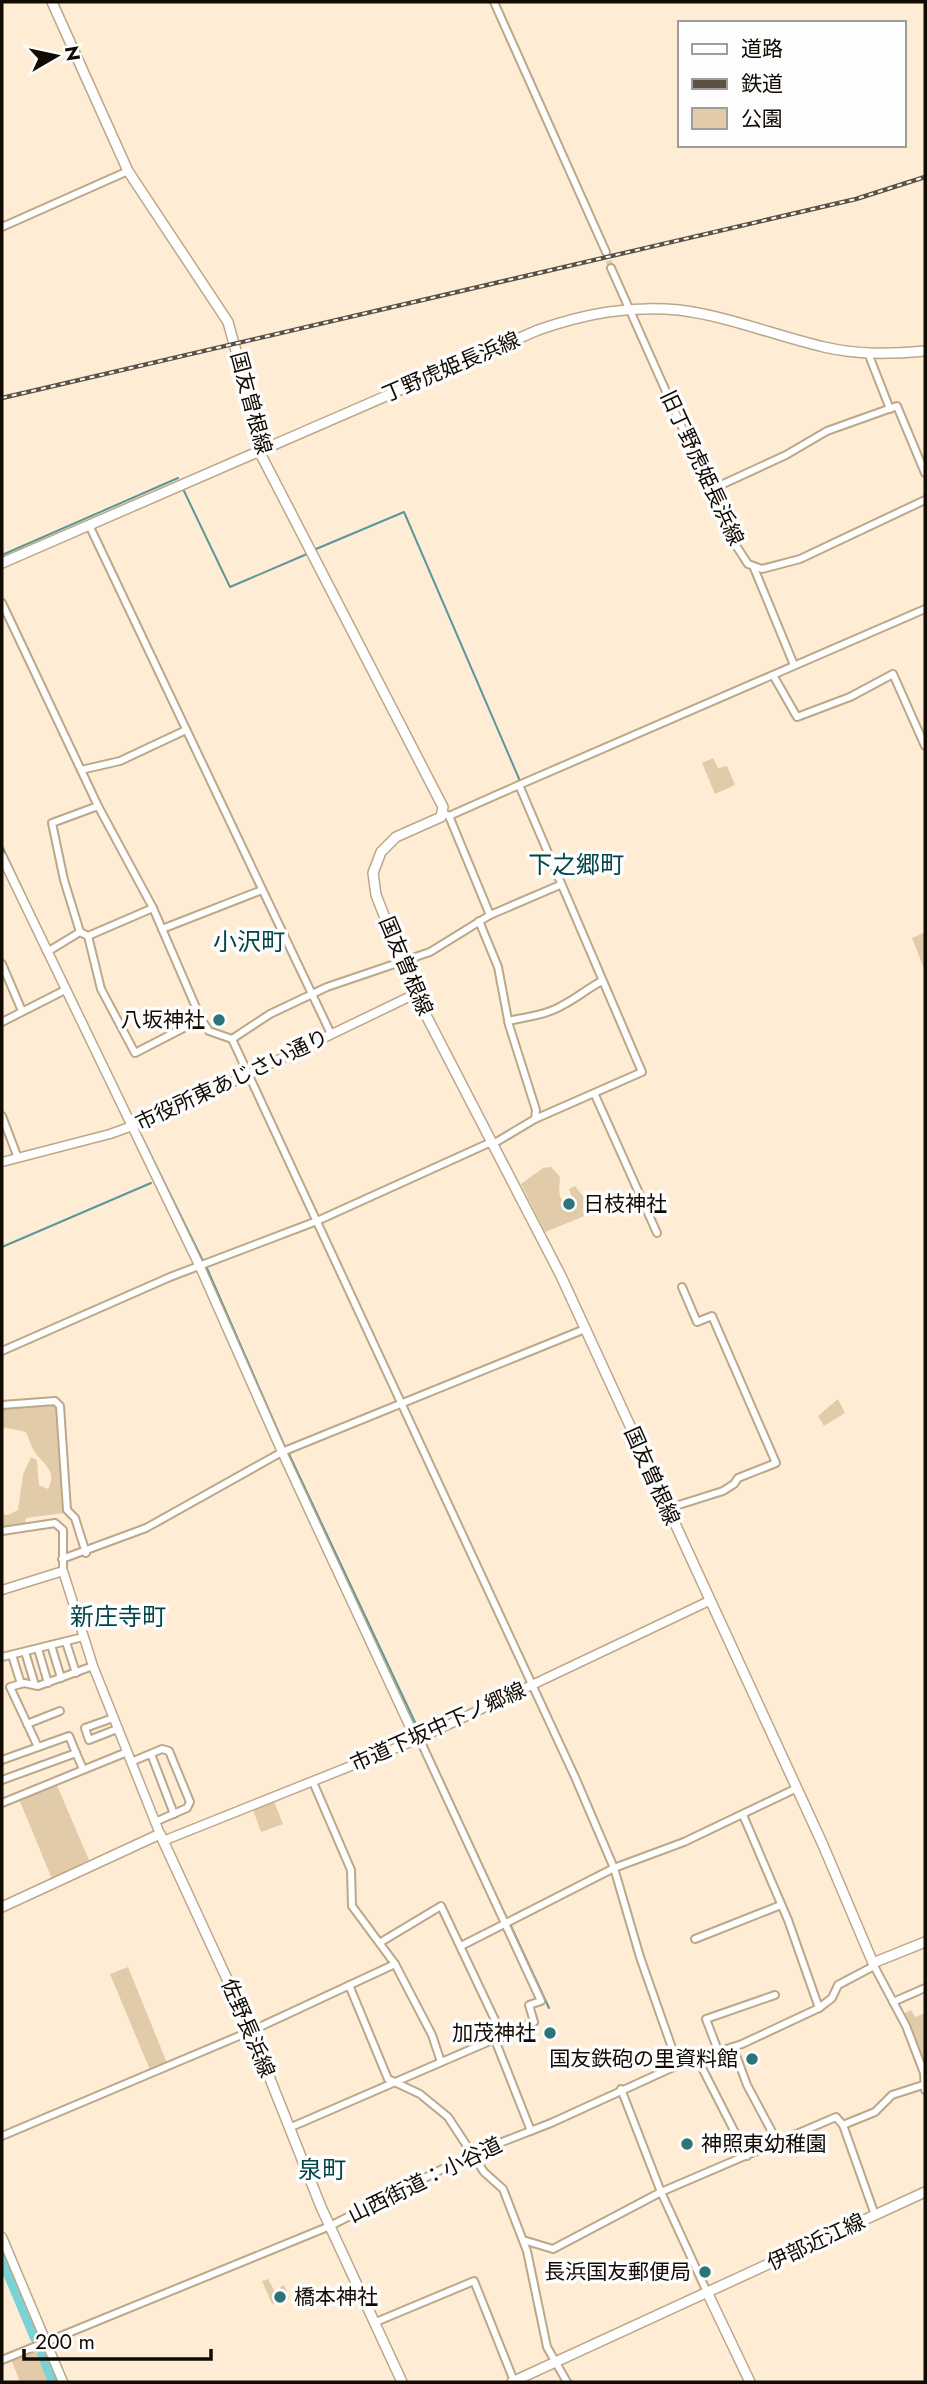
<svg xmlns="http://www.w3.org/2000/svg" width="927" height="2384" viewBox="0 0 927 2384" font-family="Jost,'Noto Sans JP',sans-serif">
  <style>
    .green { fill: #e2cba9 }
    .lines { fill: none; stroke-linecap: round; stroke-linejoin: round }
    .stream { stroke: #5b9798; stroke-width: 2 }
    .river { stroke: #7bd3d8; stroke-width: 10 }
    .minor-tunnel { stroke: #dacbb4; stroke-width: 6; stroke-dasharray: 6 3; stroke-linecap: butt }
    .minor-casing { stroke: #bca889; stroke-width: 10 }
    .tertiary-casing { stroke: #bca889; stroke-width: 11 }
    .secondary-casing { stroke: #bca889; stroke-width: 12 }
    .minor { stroke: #fff; stroke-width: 6 }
    .tertiary { stroke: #fff; stroke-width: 8 }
    .secondary { stroke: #fff; stroke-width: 9 }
    .rail-casing { stroke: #5b5244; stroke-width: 4.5 }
    .rail { stroke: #fdfdfd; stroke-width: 2; stroke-dasharray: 5; stroke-linecap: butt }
    .poi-dot { fill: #2b7579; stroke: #fdfdfd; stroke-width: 2.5 }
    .labels { text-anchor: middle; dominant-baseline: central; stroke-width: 7; stroke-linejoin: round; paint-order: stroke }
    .street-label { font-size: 21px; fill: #110b02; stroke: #fdfdfd }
    .poi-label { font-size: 21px; fill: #110b02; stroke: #fdfdfd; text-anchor: end }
    .quarter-label { font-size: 24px; fill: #024649; stroke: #fdfdfd }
  </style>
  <rect width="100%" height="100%" fill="#feedd4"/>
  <!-- green -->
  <g class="green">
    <polygon points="713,758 718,768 727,766 735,785 715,794 702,763"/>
    <polygon points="925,932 925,971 912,938"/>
    <path d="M551,1167L560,1177C559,1190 557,1202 571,1207L573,1200L569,1189L575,1186L581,1194L595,1203L597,1211L545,1232L521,1184L543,1168Z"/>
    <polygon points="838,1399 845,1413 824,1426 818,1416"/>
    <path d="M54,1403L58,1407L65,1513L26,1518L25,1525L2,1527V1514L8,1515L18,1510L23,1475L31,1457L37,1460L39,1485L48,1489C57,1471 45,1465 36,1454C32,1448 29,1439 26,1432L2,1427V1409Z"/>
    <polygon points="56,1783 89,1860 52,1879 19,1799"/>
    <polygon points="274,1801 283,1824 261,1832 253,1810"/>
    <polygon points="128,1967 167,2063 150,2070 110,1974"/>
    <polygon points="911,2010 915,2017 925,2013 925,2062 903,2014"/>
    <polygon points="268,2279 279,2299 283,2297 280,2287 284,2285 289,2298 272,2304 262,2281"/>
    <polygon points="35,2349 49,2382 20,2382 11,2359"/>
  </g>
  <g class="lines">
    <!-- stream -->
    <g class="stream">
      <polyline points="183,489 230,587 307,554"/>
      <polyline points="316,549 404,512 520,781"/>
      <polyline points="2,555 178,478"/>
      <polyline points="2,846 36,919"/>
      <polyline points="618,1007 643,1067"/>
      <polyline points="141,1135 203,1261"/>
      <polyline points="2,1247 151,1183"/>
      <polyline points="206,1266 285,1447"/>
      <polyline points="288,1452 421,1735"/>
      <polyline points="424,1740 507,1919"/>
      <polyline points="510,1924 549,2008"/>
    </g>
    <!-- river -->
    <g class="river">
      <polyline points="2,2259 35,2338"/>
      <polyline points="42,2354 53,2382"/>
    </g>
    <!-- minor-tunnel -->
    <polyline class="minor-tunnel" points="606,252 611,268"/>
    <defs>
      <g id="minor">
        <polyline points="494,2 606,252"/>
        <polyline points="2,227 128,171"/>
        <polyline points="611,268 710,490 735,544 748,564 762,569 800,559 925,500"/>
        <polyline points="868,353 890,409"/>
        <polyline points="710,490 786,455 827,431 897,406 925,473"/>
        <polyline points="89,525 331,1034"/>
        <polyline points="754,568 794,665"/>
        <polyline points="2,603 98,806 153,908 201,1019 209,1031 232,1039 575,1777 614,1868 640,1957 678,2065"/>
        <polyline points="773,675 797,717 850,697 893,674 925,746"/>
        <polyline points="81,770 120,761 186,730"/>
        <polyline points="519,785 925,609"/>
        <polyline points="490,915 560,885"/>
        <polyline points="479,921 498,967 509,1025 536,1110 535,1119"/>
        <polyline points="162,929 262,890"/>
        <polyline points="80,932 64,880 52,823 98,806"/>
        <polyline points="88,936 101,989 135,1053 201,1019"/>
        <polyline points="47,952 80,932 88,936 153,908"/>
        <polyline points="2,964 22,1011"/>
        <path d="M508,1021C526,1017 547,1015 563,1005C577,998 588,988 602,981"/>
        <polyline points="2,1022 65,990"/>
        <polyline points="232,1039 270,1014 327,987 430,952 490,915 449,816"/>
        <polyline points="595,1095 657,1233"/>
        <polyline points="2,1116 18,1158"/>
        <polyline points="2,1351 170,1277 317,1221 487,1144 493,1144 535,1119 642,1072 519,785 449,816 443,813"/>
        <polyline points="2,1405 55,1401 60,1406 67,1510 75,1518 86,1553"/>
        <polyline points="666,1509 723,1491 734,1484 738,1478 776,1463 712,1316 697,1322 682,1287"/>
        <polyline points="2,1531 55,1523 63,1530 63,1571"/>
        <polyline points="62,1559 146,1528 282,1452 585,1329"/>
        <polyline points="66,1642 76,1673"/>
        <polyline points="51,1645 61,1678"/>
        <polyline points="38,1649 48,1683"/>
        <polyline points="25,1652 35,1685"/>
        <polyline points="12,1655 21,1684"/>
        <polyline points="2,1657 83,1637"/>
        <polyline points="113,1718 85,1728 89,1740 117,1729"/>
        <polyline points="27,1724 60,1711"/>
        <polyline points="38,1747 10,1687 24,1683 38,1686 93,1666"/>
        <polyline points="151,1754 174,1814"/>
        <polyline points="2,1760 69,1736 76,1753"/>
        <polyline points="131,1762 162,1749 169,1751 190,1802 187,1808 155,1822"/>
        <polyline points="2,1780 76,1753 83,1769"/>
        <polyline points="313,1782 351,1870 352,1906 395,1964 432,2035 441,2062"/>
        <polyline points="2,1803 127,1752"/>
        <polyline points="743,1815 788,1920 819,2008"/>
        <polyline points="695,1939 781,1905"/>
        <polyline points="381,1942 441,1906 503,2037"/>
        <polyline points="461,1946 614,1868 684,1842 797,1788"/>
        <polyline points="873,1964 906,2026 924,2073 925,2090"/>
        <polyline points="349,1985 388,2079 420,2094 448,2117 484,2172 503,2189 527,2251 547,2347 567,2382"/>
        <polyline points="893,2002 925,1988"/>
        <polyline points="495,2040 531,2131"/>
        <polyline points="733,2047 747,2085 778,2143"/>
        <polyline points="719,2053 706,2019 775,1995"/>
        <polyline points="698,2060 747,2156"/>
        <polyline points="621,2089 661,2192 707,2292"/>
        <polyline points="843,2125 875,2112 892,2095 923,2085"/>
        <polyline points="289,2128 534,2022 529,2005 541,2001 419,1738"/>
        <polyline points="2,2136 251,2031 395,1964"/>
        <polyline points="523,2240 553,2249 661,2192 836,2117 843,2125 875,2215"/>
        <polyline points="376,2322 474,2281 514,2381"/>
        <polyline points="2,2360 330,2226 474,2153 551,2123 678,2065 742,2044 819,2008 832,1998 838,1985 874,1966"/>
      </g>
      <g id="tertiary">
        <polyline points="2,857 200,1267 282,1452 416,1740"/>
        <polyline points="2,1162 110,1134 168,1113 415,994"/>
        <polyline points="2,1590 63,1571 93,1666 160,1834"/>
        <polyline points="163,1841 416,1740 709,1601"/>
        <polyline points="2,2237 63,2382"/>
      </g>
      <g id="secondary">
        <polyline points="52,2 128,171 228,322 252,409 259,451 443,807 441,817 396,837 381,852 373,873 376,895 415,994 561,1276 823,1845 873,1963 925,1942"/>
        <path d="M2,563L538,330C584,314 629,305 679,310C728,316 776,336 824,347C858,355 891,354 925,351"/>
        <polyline points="2,1907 160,1834 251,2031 321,2207 402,2382"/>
        <polyline points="707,2292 750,2382"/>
        <polyline points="512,2382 925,2192"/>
      </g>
    </defs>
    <!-- minor casing -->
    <use href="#minor" class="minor-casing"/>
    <!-- tertiary casing -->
    <use href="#tertiary" class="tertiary-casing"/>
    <!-- secondary casing -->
    <use href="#secondary" class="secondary-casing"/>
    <!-- minor -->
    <use href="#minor" class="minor"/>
    <!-- tertiary -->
    <use href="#tertiary" class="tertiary"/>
    <!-- secondary -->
    <use href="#secondary" class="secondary"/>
    <defs>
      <polyline id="rail" points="2,398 856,199 925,177"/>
    </defs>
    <!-- rail casing -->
    <use href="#rail" class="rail-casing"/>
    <!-- rail -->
    <use href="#rail" class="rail"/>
  </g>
  <!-- markers -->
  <g class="poi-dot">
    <circle cx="219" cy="1020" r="7"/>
    <circle cx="569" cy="1204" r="7"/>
    <circle cx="550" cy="2033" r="7"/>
    <circle cx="752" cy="2059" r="7"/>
    <circle cx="687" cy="2144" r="7"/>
    <circle cx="705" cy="2272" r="7"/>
    <circle cx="280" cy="2297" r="7"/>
  </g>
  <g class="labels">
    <!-- street labels -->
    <g class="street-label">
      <text transform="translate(451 367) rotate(-23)">丁野虎姫長浜線</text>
      <text transform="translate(251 403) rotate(75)">国友曽根線</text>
      <text transform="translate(702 468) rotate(65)">旧丁野虎姫長浜線</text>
      <text transform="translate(406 966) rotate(67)">国友曽根線</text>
      <text transform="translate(232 1080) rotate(-25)">市役所東あじさい通り</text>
      <text transform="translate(652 1476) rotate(66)">国友曽根線</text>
      <text transform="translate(438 1727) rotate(-24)">市道下坂中下ノ郷線</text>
      <text transform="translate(248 2028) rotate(67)">佐野長浜線</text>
      <text transform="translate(425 2180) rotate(-26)">山西街道：小谷道</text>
      <text transform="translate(816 2242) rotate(-25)">伊部近江線</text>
    </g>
    <!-- poi labels -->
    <g class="poi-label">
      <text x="205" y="1020">八坂神社</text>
      <text x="583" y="1204" text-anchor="start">日枝神社</text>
      <text x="536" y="2033">加茂神社</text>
      <text x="738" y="2059">国友鉄砲の里資料館</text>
      <text x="701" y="2144" text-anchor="start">神照東幼稚園</text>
      <text x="691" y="2272">長浜国友郵便局</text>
      <text x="294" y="2297" text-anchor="start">橋本神社</text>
    </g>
    <!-- quarter labels -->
    <g class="quarter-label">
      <text x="576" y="864">下之郷町</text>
      <text x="249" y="941">小沢町</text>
      <text x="118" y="1616">新庄寺町</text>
      <text x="322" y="2169">泉町</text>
    </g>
  </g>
  <!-- border -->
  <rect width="927" height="2384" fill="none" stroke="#110b02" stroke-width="7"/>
  <!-- legend -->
  <rect x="678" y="21" width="228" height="126" fill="#fdfdfd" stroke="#9f9c99" stroke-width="2"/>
  <rect x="692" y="44" width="35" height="10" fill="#ffffff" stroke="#9f9c99" stroke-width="2"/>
  <text x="741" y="56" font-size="21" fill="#110b02">道路</text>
  <rect x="692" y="79" width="35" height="10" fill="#5b5244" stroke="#9f9c99" stroke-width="2"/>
  <text x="741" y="91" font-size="21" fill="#110b02">鉄道</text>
  <rect x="692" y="108" width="35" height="21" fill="#e2cba9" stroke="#9f9c99" stroke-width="2"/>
  <text x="741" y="126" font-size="21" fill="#110b02">公園</text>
  <!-- north arrow -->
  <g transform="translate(56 56) rotate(81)" stroke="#fdfdfd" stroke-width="5" paint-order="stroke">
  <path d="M0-5L12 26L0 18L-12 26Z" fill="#110b02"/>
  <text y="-10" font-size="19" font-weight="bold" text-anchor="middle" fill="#110b02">N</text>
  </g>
  <!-- scale -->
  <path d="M24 2349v10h187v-10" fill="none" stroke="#110b02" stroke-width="3.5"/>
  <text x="35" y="2349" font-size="21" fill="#110b02" stroke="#fdfdfd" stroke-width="5" paint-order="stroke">200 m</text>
</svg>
